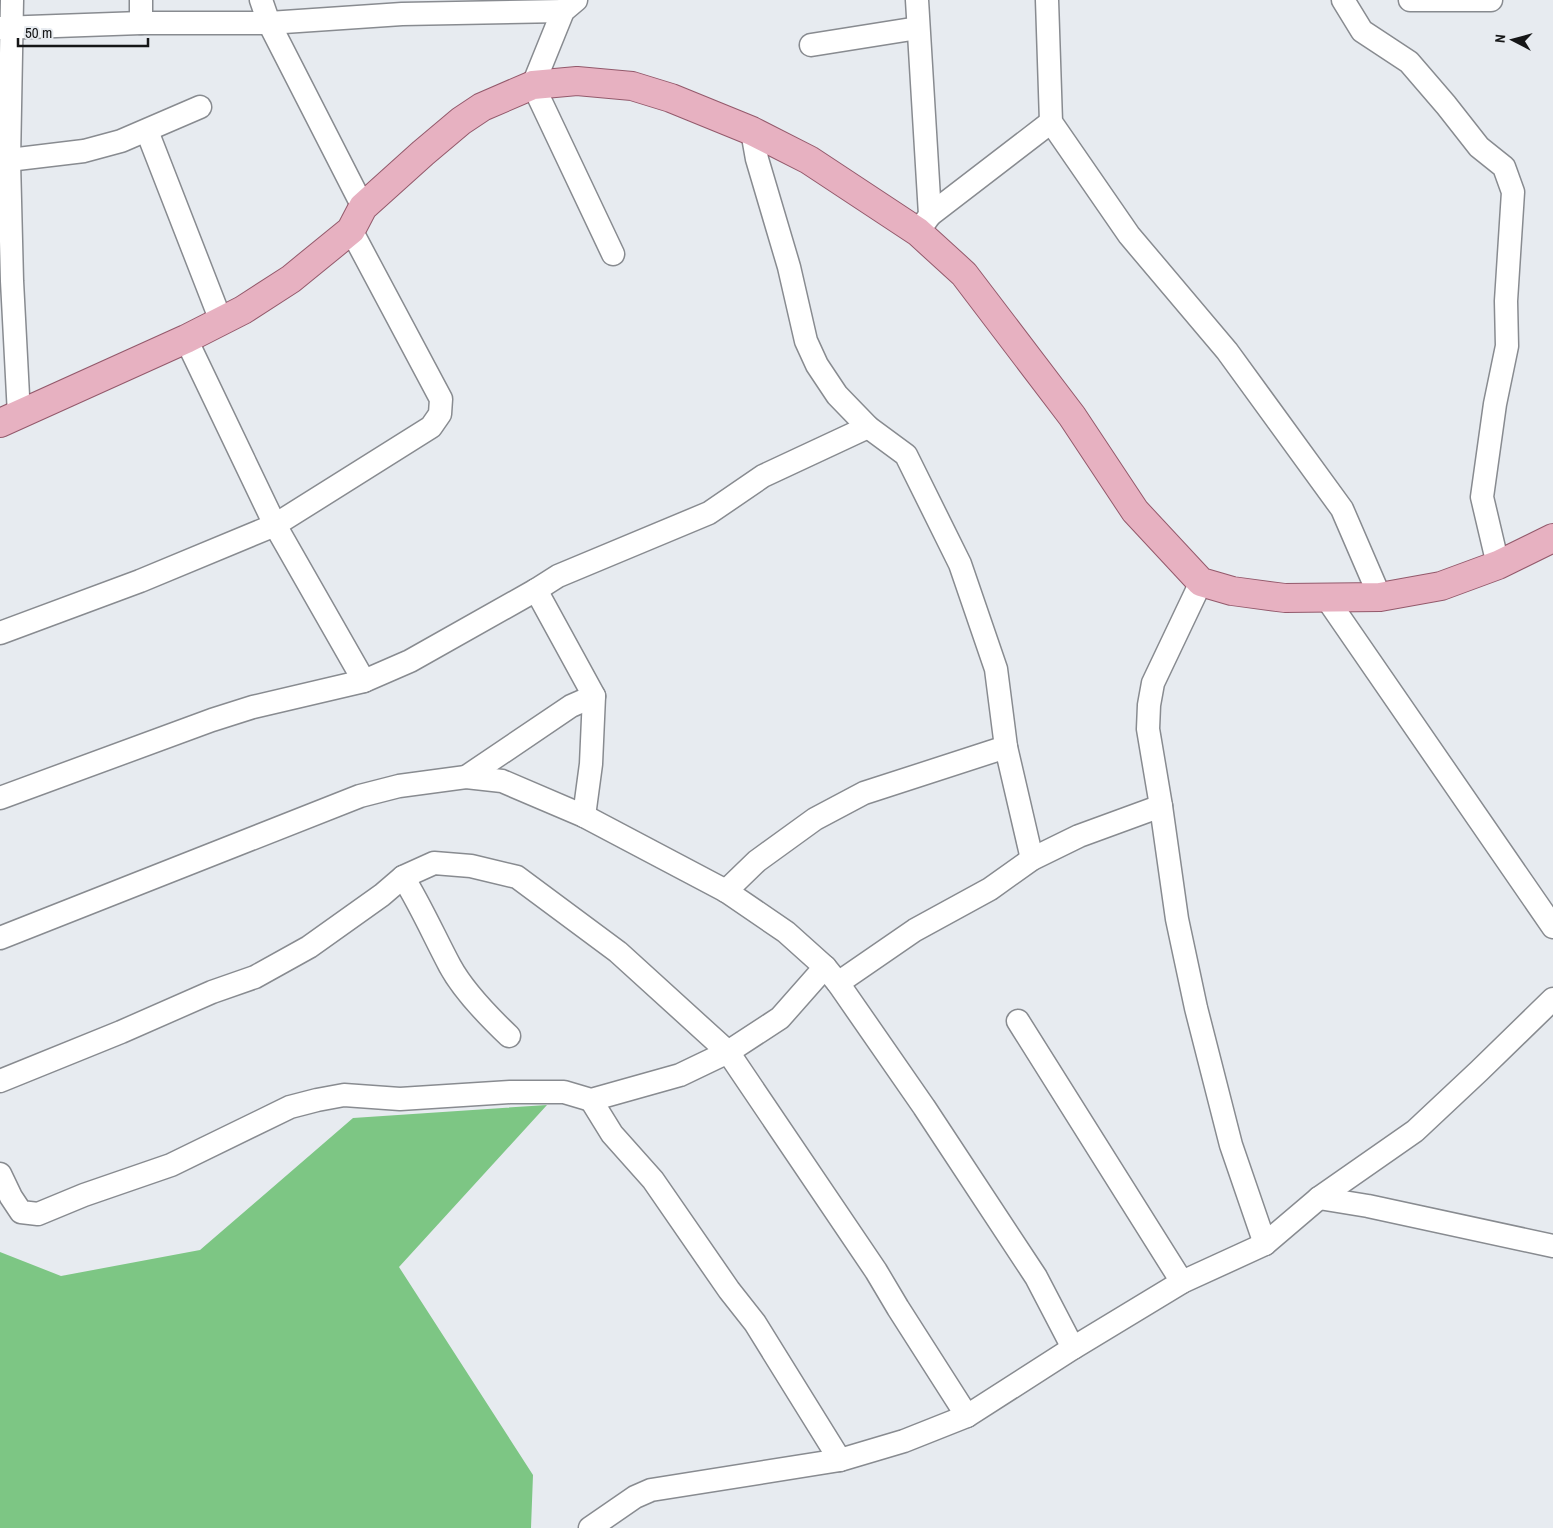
<svg xmlns="http://www.w3.org/2000/svg" width="1553" height="1528" viewBox="0 0 1553 1528" font-family="'Archivo Narrow',sans-serif">
  <style>
    .forest { fill: #7dc684 }
    .lines { fill: none; stroke-linecap: round; stroke-linejoin: round }
    .minor-casing { stroke: #888b90; stroke-width: 25 }
    .major-casing { stroke: #93596b; stroke-width: 30 }
    .minor { stroke: #fff; stroke-width: 22 }
    .major { stroke: #e7b1c1; stroke-width: 28 }
  </style>
  <rect width="100%" height="100%" fill="#e7ebf0"/>
  <!-- forest -->
  <polygon class="forest" points="547,1105 399,1267 533,1475 531,1528 0,1528 0,1252 61,1276 200,1250 353,1118"/>
  <g class="lines">
    <defs>
      <g id="minor">
        <polyline points="12,0 9,161 12,281 19,415"/>
        <polyline points="261,0 269,23 363,207"/>
        <polyline points="576,0 563,11 533,85 613,254"/>
        <polyline points="917,0 930,215 918,232"/>
        <polyline points="1047,0 1051,122 1129,235 1227,351 1342,509 1380,597"/>
        <polyline points="1343,0 1362,31 1409,62 1446,105 1479,147 1504,167 1513,192 1506,301 1507,346 1495,404 1482,497 1498,565"/>
        <polyline points="1410,0 1491,0"/>
        <polyline points="141,23 141,0"/>
        <polyline points="0,28 141,23 269,23 402,14 563,11"/>
        <polyline points="811,45 918,28"/>
        <polyline points="147,131 221,321"/>
        <polyline points="752,131 757,159 789,267 806,341 817,365 837,395 868,427 906,455 960,564 996,669 1006,747 1032,859"/>
        <polyline points="0,161 84,151 121,141 200,107"/>
        <polyline points="930,215 1051,122"/>
        <polyline points="186,339 275,525 364,681"/>
        <polyline points="1201,582 1153,683 1149,705 1148,729 1161,806 1177,919 1196,1008 1231,1145 1265,1244"/>
        <polyline points="536,590 594,696 591,764 584,816"/>
        <polyline points="1327,599 1553,927"/>
        <polyline points="0,633 140,581 275,525 431,427 440,414 441,399 351,230"/>
        <polyline points="466,777 571,706 594,696"/>
        <polyline points="0,798 212,720 253,707 364,681 410,661 536,590 558,576 709,513 763,476 868,427"/>
        <path d="M403,877C421,906 434,936 450,966C463,990 489,1017 509,1036"/>
        <polyline points="726,891 757,861 815,819 864,793 1006,747"/>
        <polyline points="0,938 360,796 399,786 466,777 502,781 584,816 726,891 786,932 825,967 780,1018 728,1052 680,1075 591,1100 564,1092 510,1092 400,1099 344,1095 317,1100 290,1107 171,1165 84,1195 38,1214 21,1212 11,1197 0,1174"/>
        <polyline points="825,967 838,983 924,1107 1036,1277 1073,1348"/>
        <polyline points="838,983 915,930 990,889 1032,859 1079,836 1161,806"/>
        <polyline points="1018,1021 1182,1282"/>
        <polyline points="0,1081 121,1032 212,992 255,977 309,947 382,895 403,877 434,863 471,866 517,877 618,952 728,1052 876,1271 898,1308 967,1416"/>
        <polyline points="591,1100 612,1134 653,1180 729,1290 755,1323 840,1460"/>
        <polyline points="1319,1198 1368,1206 1553,1246"/>
        <polyline points="590,1528 635,1497 651,1490 840,1460 904,1441 967,1416 1073,1348 1182,1282 1265,1244 1319,1198 1415,1131 1479,1071 1553,999"/>
      </g>
      <polyline id="major" points="0,423 186,339 243,310 291,279 351,230 363,207 423,153 461,121 482,107 533,85 577,81 632,86 671,98 752,131 809,160 918,232 964,274 1072,416 1135,511 1201,582 1232,591 1285,598 1380,597 1441,586 1498,565 1553,538"/>
    </defs>
    <!-- minor casing -->
    <use href="#minor" class="minor-casing"/>
    <!-- major casing -->
    <use href="#major" class="major-casing"/>
    <!-- minor -->
    <use href="#minor" class="minor"/>
    <!-- major -->
    <use href="#major" class="major"/>
  </g>
  <!-- north arrow -->
  <g transform="translate(1513 40) rotate(276)" stroke="#e7ebf0" stroke-width="4" paint-order="stroke">
  <path d="M0-4L9 19L0 12L-9 19Z" fill="#151617"/>
  <text y="-8" font-size="14" font-weight="bold" text-anchor="middle" fill="#151617">N</text>
  </g>
  <!-- scale -->
  <path d="M18 38v8h130v-8" fill="none" stroke="#151617" stroke-width="2.5"/>
  <text x="25" y="38" font-size="15" fill="#151617" stroke="#e7ebf0" stroke-width="4" paint-order="stroke">50 m</text>
</svg>
